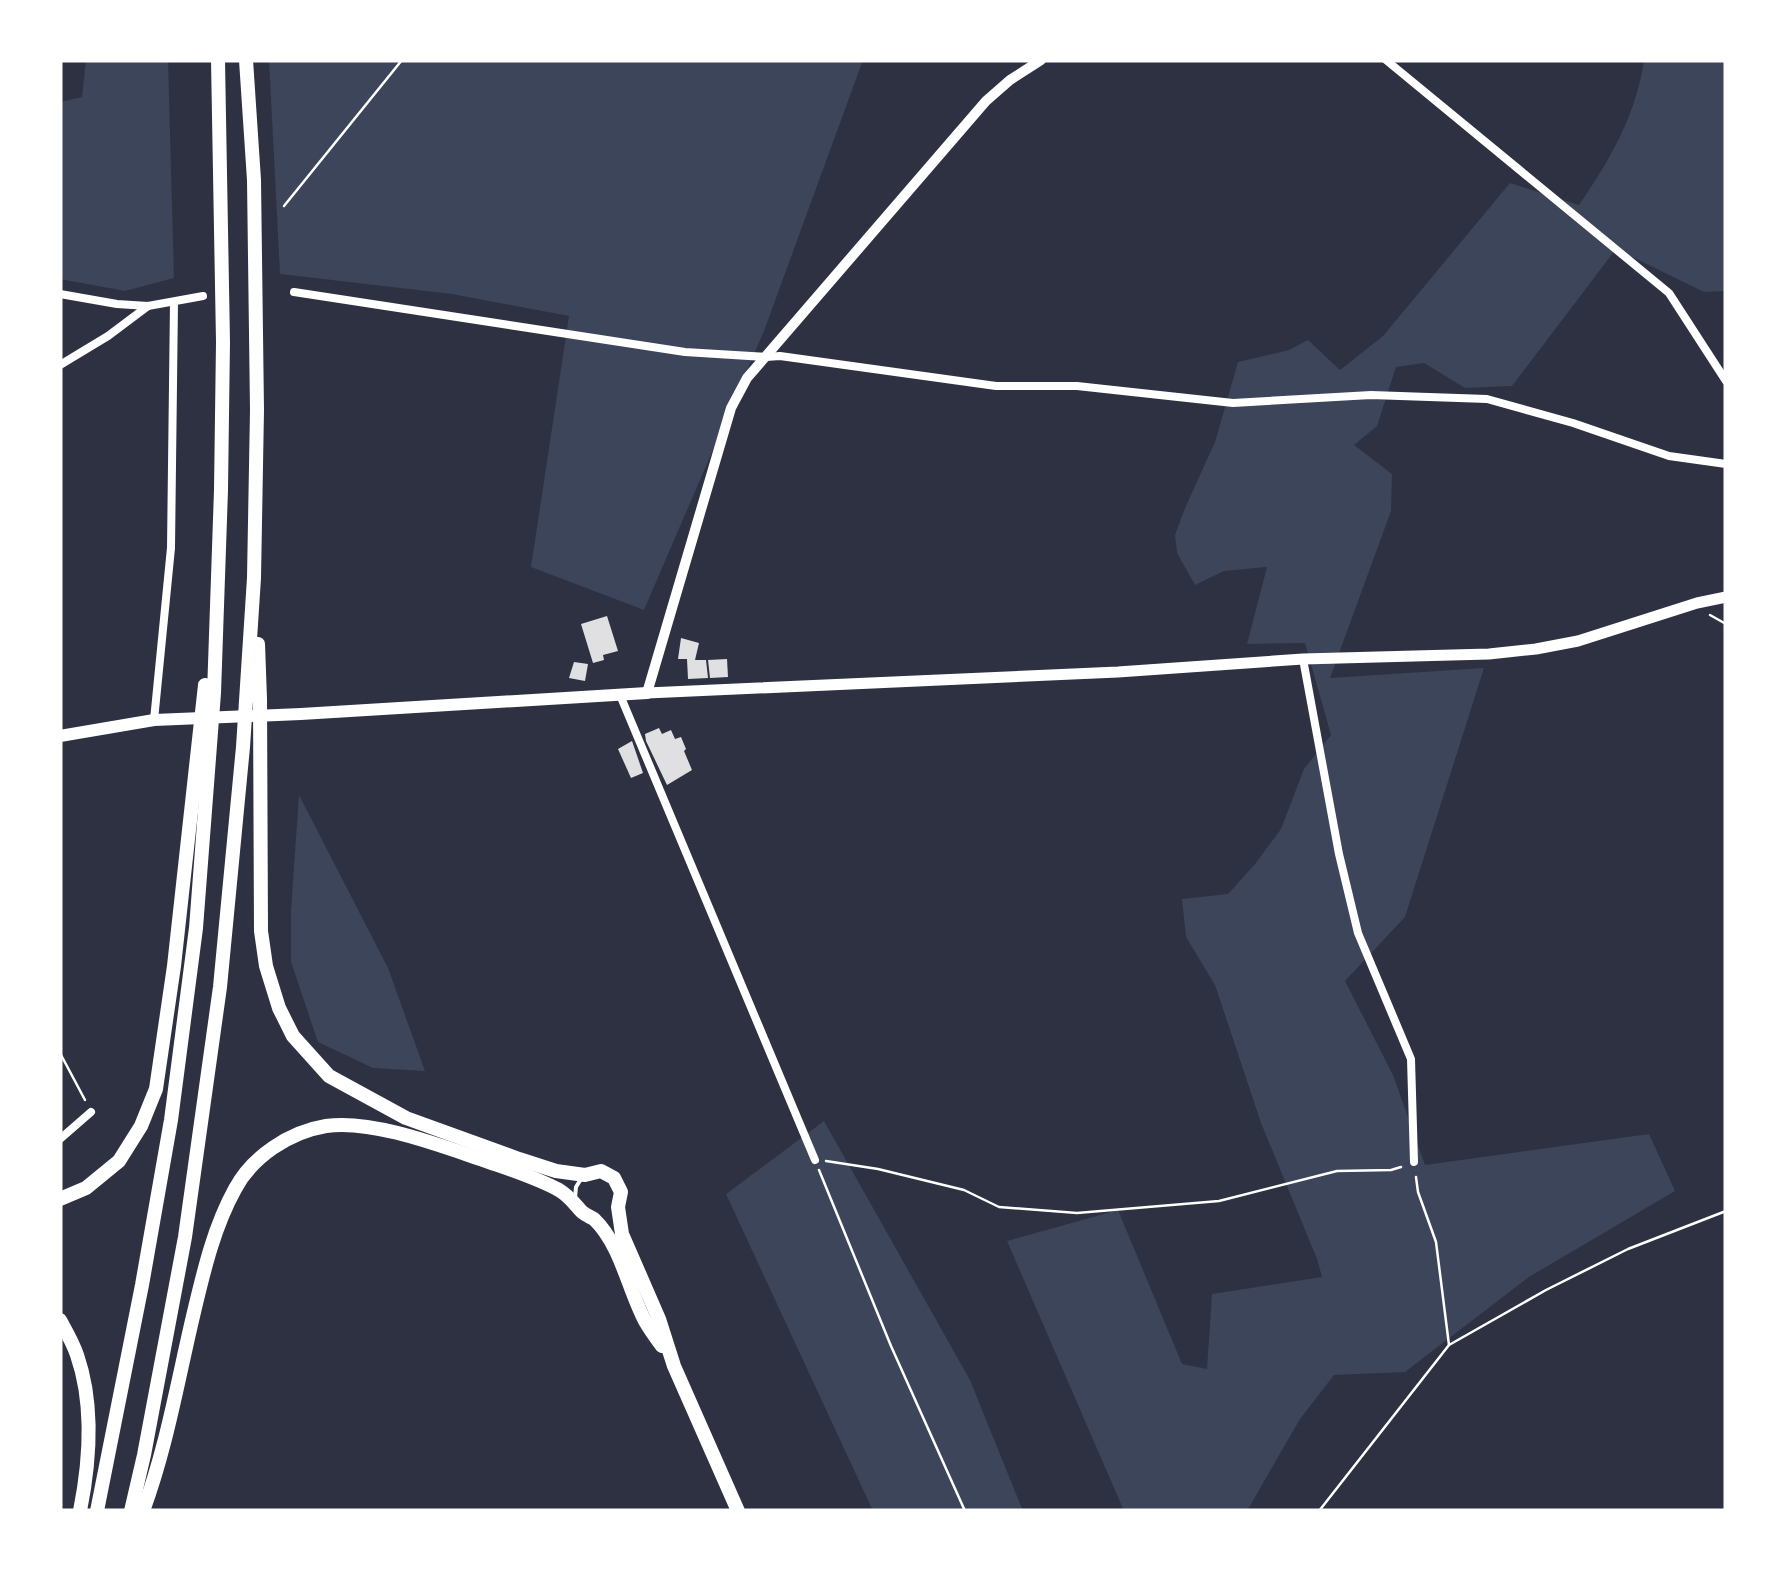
<svg xmlns="http://www.w3.org/2000/svg" width="1786" height="1571" viewBox="0 0 1786 1571" font-family="'Titillium Web',sans-serif">
  <style>
    .green { fill: #3c4559 }
    .building { fill: #e0e0e3 }
    .lines { fill: none; stroke-linecap: round; stroke-linejoin: round }
    .path { stroke: #fff; stroke-width: 2.5 }
    .service { stroke: #fff; stroke-width: 4 }
    .minor { stroke: #fff; stroke-width: 8 }
    .tertiary { stroke: #fff; stroke-width: 10 }
    .secondary { stroke: #fff; stroke-width: 11 }
    .primary { stroke: #fff; stroke-width: 12 }
    .motorway { stroke: #fff; stroke-width: 14 }
  </style>
  <rect width="100%" height="100%" fill="#2d3142"/>
  <!-- green -->
  <g class="green">
    <polygon points="86,60 168,60 174,278 125,291 60,279 60,102 82,97"/>
    <polygon points="269,60 863,60 764,331 644,610 531,567 569,316 452,294 280,274"/>
    <path d="M1644,60H1726V291L1704,292L1616,249L1512,386L1465,388L1424,363L1396,367L1377,426L1354,445L1392,474L1391,511L1330,678L1484,668L1405,917L1345,981L1393,1075L1425,1165L1649,1134L1675,1191L1529,1277L1405,1372L1334,1375L1300,1419L1247,1511H1124L1007,1241L1118,1210L1182,1364L1207,1369L1212,1294L1322,1277L1317,1259L1261,1123L1215,985L1186,937L1182,899L1228,894L1255,864L1281,829L1304,769L1331,735L1305,643L1247,644L1267,567L1224,571L1195,585L1177,553L1175,535L1185,508L1215,442L1238,362L1289,350L1308,340L1340,370L1383,336L1510,183L1579,205C1610,160 1636,115 1644,60Z"/>
    <polygon points="299,795 388,968 425,1071 373,1068 318,1042 291,962 291,910"/>
    <polygon points="824,1121 970,1380 1023,1511 873,1511 726,1194"/>
  </g>
  <!-- building -->
  <g class="building">
    <polygon points="607,616 618,651 603,655 604,660 593,663 581,624"/>
    <polygon points="681,638 699,643 695,660 706,660 708,678 688,679 687,659 678,659"/>
    <polygon points="727,659 728,677 710,678 708,660"/>
    <polygon points="574,662 588,664 585,681 569,678"/>
    <polygon points="659,728 662,734 671,730 675,739 681,737 686,749 684,751 692,770 667,785 646,741 645,734"/>
    <polygon points="632,741 643,773 631,778 618,749"/>
  </g>
  <g class="lines">
    <!-- path -->
    <g class="path">
      <polyline points="284,206 402,60"/>
      <polyline points="1710,615 1726,624"/>
      <polyline points="60,1053 85,1100"/>
      <polyline points="826,1161 878,1169 964,1190 999,1207 1077,1213 1219,1201 1337,1171 1391,1170 1401,1167"/>
      <polyline points="819,1170 891,1346 965,1511"/>
      <polyline points="1416,1177 1418,1192 1436,1242 1449,1345"/>
      <polyline points="1319,1511 1449,1345 1546,1290 1628,1249 1726,1211"/>
    </g>
    <!-- service -->
    <polyline class="service" points="575,1198 576,1187 581,1179"/>
    <!-- minor -->
    <g class="minor">
      <polyline points="1386,60 1669,293 1726,381"/>
      <polyline points="294,292 685,352 766,357 780,356 996,386 1077,386 1233,403 1371,395 1487,399 1573,423 1669,456 1726,464"/>
      <polyline points="60,294 117,304 148,306 203,296"/>
      <polyline points="60,365 108,336 148,306"/>
      <polyline points="1303,659 1339,854 1358,933 1411,1059 1414,1162"/>
      <polyline points="620,695 815,1160"/>
      <polyline points="154,720 171,548 174,302"/>
      <polyline points="60,1139 91,1112"/>
    </g>
    <!-- tertiary -->
    <polyline class="tertiary" points="647,693 731,408 747,378 986,101 1010,80 1041,60"/>
    <!-- secondary -->
    <polyline class="secondary" points="647,693 1118,672 1303,659 1489,654 1536,649 1578,641 1697,603 1726,597"/>
    <!-- primary -->
    <polyline class="primary" points="60,736 154,720 301,714 647,693"/>
    <!-- motorway -->
    <g class="motorway">
      <polyline points="258,644 260,699 261,931 266,966 279,1008 293,1036 329,1076 406,1118 519,1159 556,1171 585,1175 601,1171 614,1178 621,1192 618,1207 622,1234 659,1319 674,1366 738,1511"/>
      <polyline points="60,1199 86,1188 119,1161 141,1126 156,1089 174,966 205,685"/>
      <path d="M60,1320C66,1331 73,1343 77,1355C94,1404 90,1461 80,1511"/>
      <polyline points="97,1511 142,1285 171,1120 196,928 214,693 221,490 223,342 218,60"/>
      <polyline points="131,1511 144,1455 185,1237 220,987 243,747 254,578 257,410 254,180 246,60"/>
      <path d="M143,1511C167,1446 178,1379 194,1312C204,1270 214,1227 235,1189C252,1157 289,1132 326,1126C373,1119 444,1147 489,1162C512,1170 537,1178 559,1190C569,1196 574,1203 581,1211C584,1214 590,1217 594,1219C621,1245 628,1289 645,1321C650,1330 656,1338 662,1346"/>
    </g>
  </g>
  <!-- border -->
  <rect width="1786" height="1571" fill="none" stroke="#ffffff" stroke-width="125"/>
</svg>
